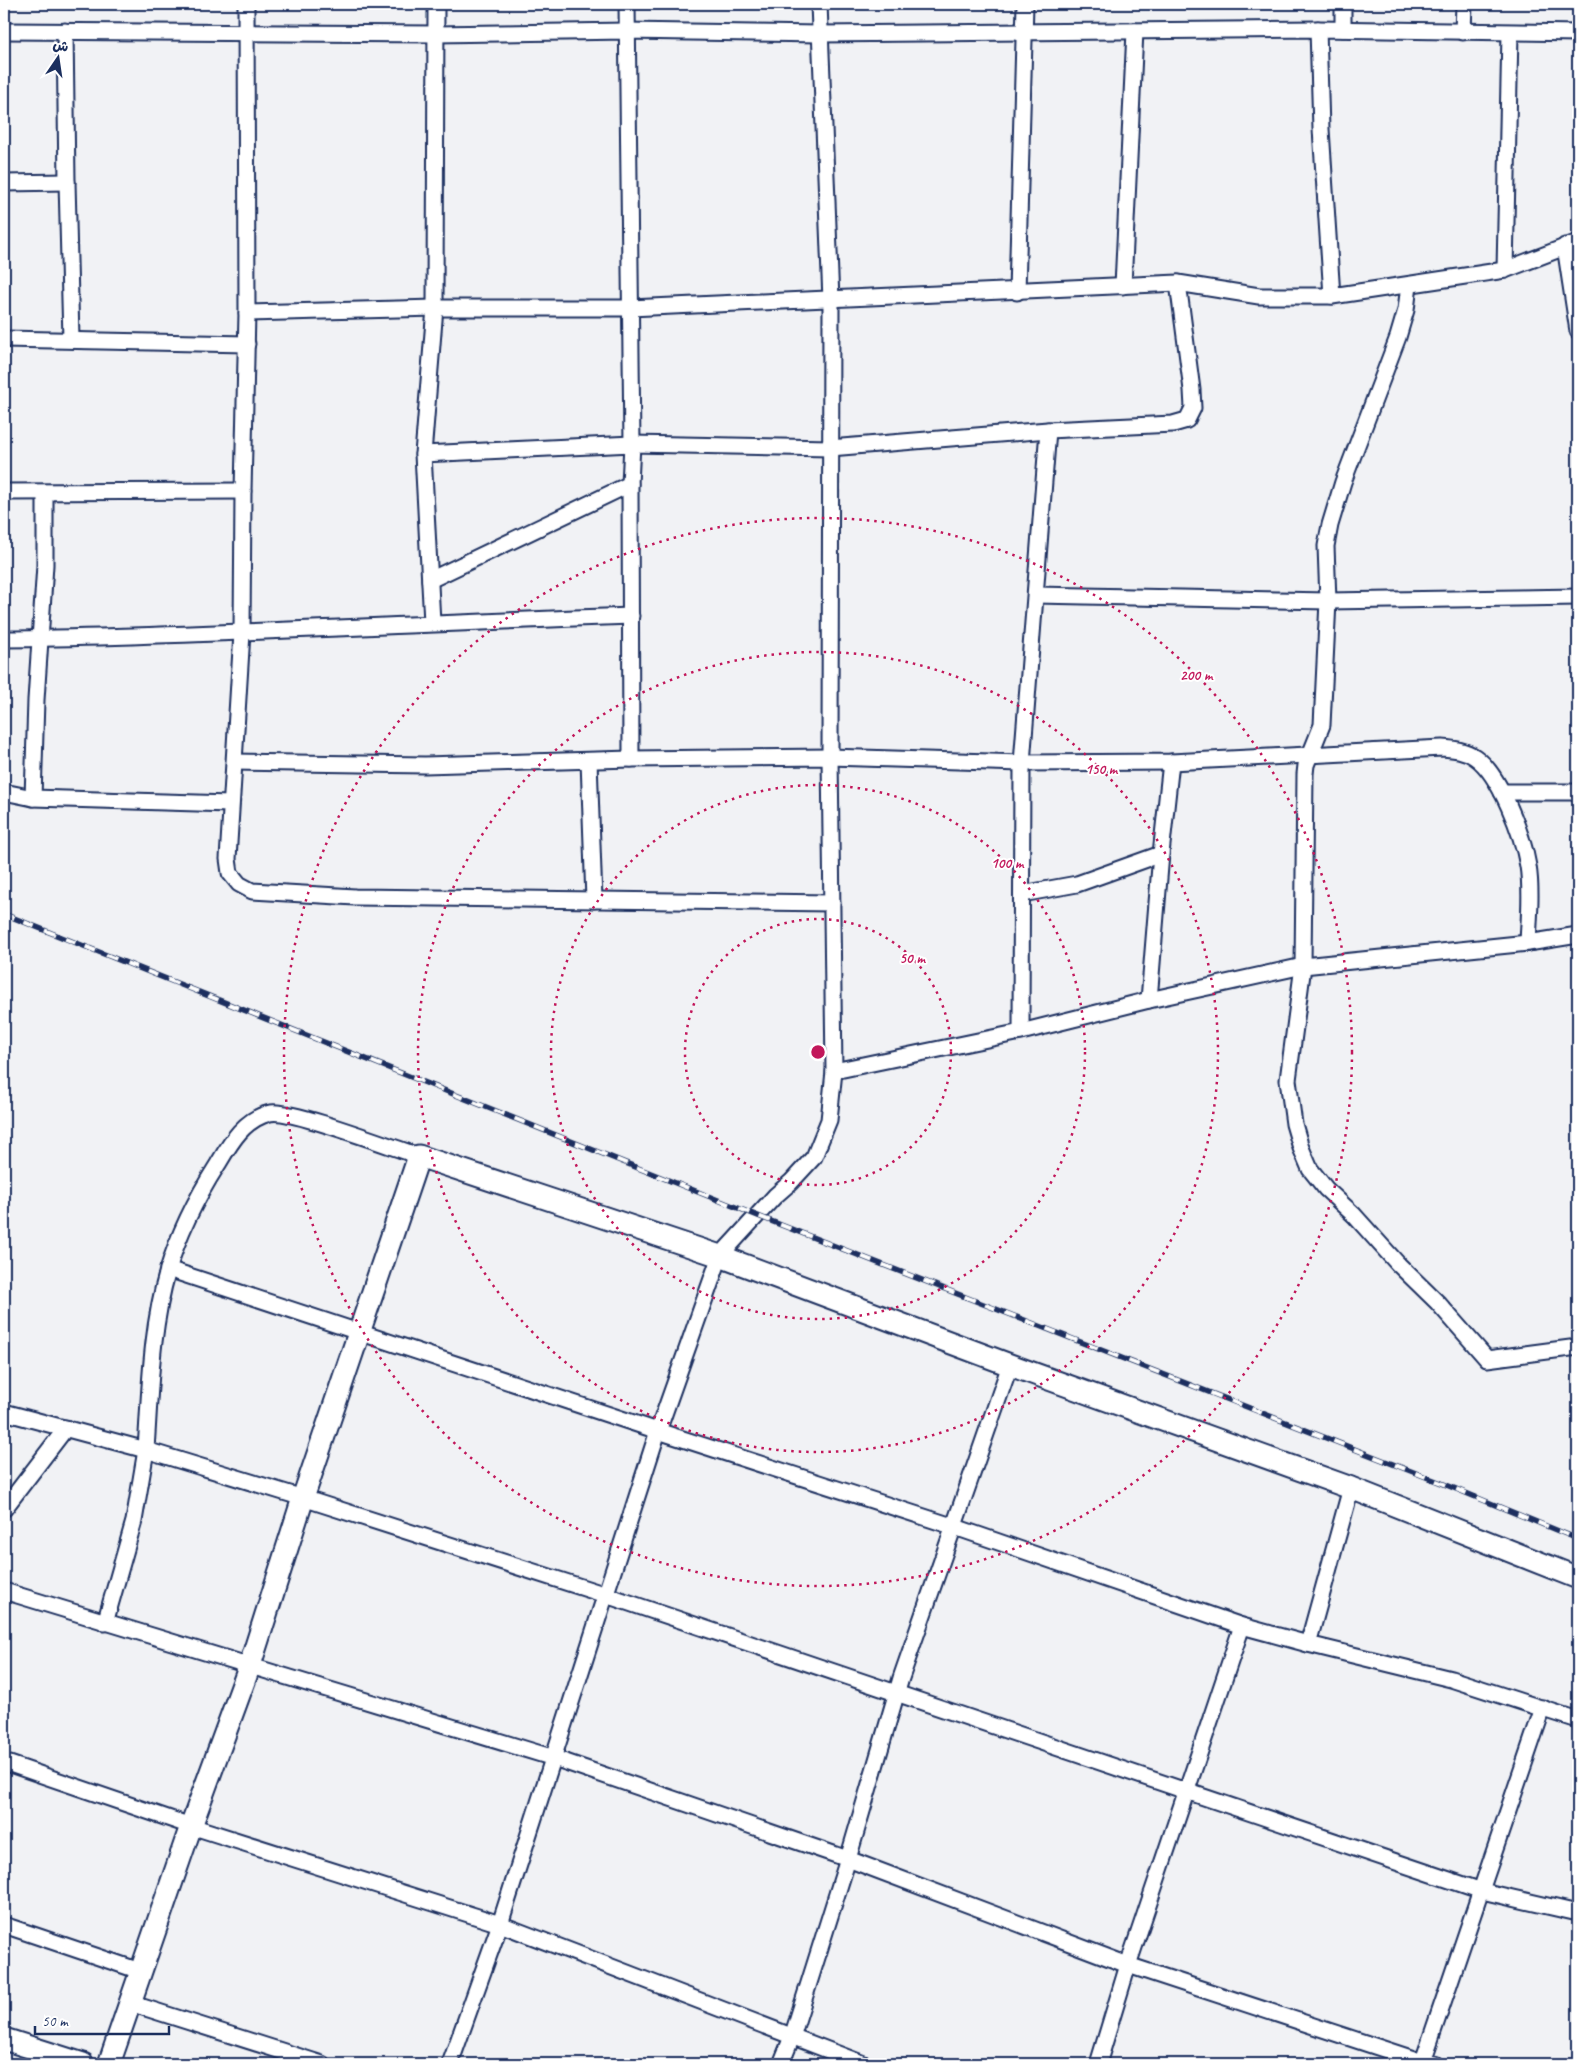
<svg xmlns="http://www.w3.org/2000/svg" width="1582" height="2068" viewBox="0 0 1582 2068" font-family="Caveat,'Playpen Sans Arabic',sans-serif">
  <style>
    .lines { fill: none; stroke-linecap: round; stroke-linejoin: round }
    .street-casing { stroke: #1b2f5e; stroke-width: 19 }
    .secondary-casing { stroke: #1b2f5e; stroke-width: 25 }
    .street { stroke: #fff; stroke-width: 15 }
    .secondary { stroke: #fff; stroke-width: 21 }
    .rail-casing { stroke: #1b2f5e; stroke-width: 5.5 }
    .rail { stroke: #fff; stroke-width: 4; stroke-dasharray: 11; stroke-linecap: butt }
    .ring { fill: none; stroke: #c2185b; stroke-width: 2.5; stroke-dasharray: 2.5 5 }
    .centre { fill: #c2185b; stroke: #fff; stroke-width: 2.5 }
    .ring-label { font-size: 15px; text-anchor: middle; font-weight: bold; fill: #c2185b; stroke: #fff; stroke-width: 4; stroke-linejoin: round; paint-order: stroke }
  </style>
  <rect width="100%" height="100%" fill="#f1f2f5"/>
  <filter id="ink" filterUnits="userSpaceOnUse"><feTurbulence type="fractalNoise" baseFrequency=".02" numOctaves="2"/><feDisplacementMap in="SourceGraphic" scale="10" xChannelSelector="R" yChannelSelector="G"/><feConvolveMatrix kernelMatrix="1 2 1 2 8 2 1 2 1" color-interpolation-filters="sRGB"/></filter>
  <g filter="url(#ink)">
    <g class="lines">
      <defs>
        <g id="street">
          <polyline points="246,4 247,313 243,491 242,633 228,859 230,873 239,884 252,891 355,897 832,903"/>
          <polyline points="627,4 632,444 630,484 631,759"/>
          <polyline points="1343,4 1343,29"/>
          <polyline points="1318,29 1321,129 1332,296"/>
          <polyline points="4,31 436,34 626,31 820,34 1318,29 1578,33"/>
          <polyline points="65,31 67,182 71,339"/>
          <polyline points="1463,32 1464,4"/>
          <polyline points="4,183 67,182"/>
          <polyline points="1565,246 1578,331"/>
          <polyline points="1505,270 1510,33"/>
          <polyline points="1409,285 1406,310 1398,337 1343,482 1330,525 1326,546 1328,601 1322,725 1306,765 1305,774 1303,966 1288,1080 1294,1124 1301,1148 1310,1169 1326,1189 1354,1215 1398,1264 1438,1303 1487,1359 1578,1347"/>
          <polyline points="1123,286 1135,31"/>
          <polyline points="1017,292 1025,4"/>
          <polyline points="247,313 435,308 630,308 1178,283 1259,296 1332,296 1505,270 1578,242"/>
          <polyline points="4,339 247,344"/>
          <polyline points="423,454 632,444 830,448 1048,430 1173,424 1187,420 1193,408 1192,390 1178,283"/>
          <polyline points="4,492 243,491"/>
          <polyline points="430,580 630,484"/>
          <polyline points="1036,595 1328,601 1578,597"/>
          <polyline points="432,622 423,454 435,308 436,4"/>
          <path d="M4,639C213,636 422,623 631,616"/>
          <polyline points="589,761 594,900"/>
          <path d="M235,762L425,765L631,759L830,757L1022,763L1171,762L1442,748C1454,749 1465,750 1475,757C1500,774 1523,836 1528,866C1532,891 1529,918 1528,943"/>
          <polyline points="4,792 33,798 230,804"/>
          <polyline points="1502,792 1578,792"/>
          <polyline points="33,798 36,700 45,565 45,493"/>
          <polyline points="1022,894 1077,884 1161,854"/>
          <polyline points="1149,1000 1161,854 1171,762"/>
          <polyline points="1021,1032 1022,763 1048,430"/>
          <polyline points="834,1071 1021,1032 1149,1000 1303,966 1528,943 1578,935"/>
          <polyline points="168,1269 658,1431 955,1527 1242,1626 1308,1644 1451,1679 1578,1720"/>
          <path d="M4,1412L146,1450C150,1390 151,1328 168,1270C179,1232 197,1197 218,1164C231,1142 244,1119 270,1113C289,1108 394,1148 419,1156"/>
          <polyline points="4,1509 66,1428"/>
          <polyline points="4,1591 554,1758 848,1859 1128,1965 1423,2062 1435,2064"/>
          <polyline points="105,1623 134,1521 146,1450 303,1498 606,1595 1482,1891 1578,1913"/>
          <polyline points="1308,1644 1351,1488"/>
          <polyline points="4,1762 191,1826 500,1924 864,2064"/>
          <polyline points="4,1925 140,1971"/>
          <polyline points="130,2003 322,2064"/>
          <polyline points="450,2064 500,1924 658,1431 720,1256 775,1196 791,1182 814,1157 829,1120 834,1071 830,757 831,300 819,4"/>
          <polyline points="781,2064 792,2037 848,1859 901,1678 1010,1365"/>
          <polyline points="1098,2064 1128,1965 1242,1626"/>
          <polyline points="1422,2064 1543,1708"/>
        </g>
        <g id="secondary">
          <polyline points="4,2039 83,2064"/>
          <polyline points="109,2064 191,1826 250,1665 303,1498 419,1156 720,1256 1010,1365 1351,1488 1578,1578"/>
        </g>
      </defs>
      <!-- street casing -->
      <use href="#street" class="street-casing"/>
      <!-- secondary casing -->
      <use href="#secondary" class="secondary-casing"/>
      <!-- street -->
      <use href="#street" class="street"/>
      <!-- secondary -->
      <use href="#secondary" class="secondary"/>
      <defs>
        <polyline id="rail" points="4,914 758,1216 1444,1484 1578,1539"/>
      </defs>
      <!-- rail casing -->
      <use href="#rail" class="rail-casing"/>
      <!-- rail -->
      <use href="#rail" class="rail"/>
    </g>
  </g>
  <!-- distance rings -->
  <g class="ring">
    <circle cx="818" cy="1052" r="133"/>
    <circle cx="818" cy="1052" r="267"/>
    <circle cx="818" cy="1052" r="400"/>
    <circle cx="818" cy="1052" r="534"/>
  </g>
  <circle cx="818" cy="1052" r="8" class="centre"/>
  <g class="ring-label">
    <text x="1196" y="680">200 m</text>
    <text x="1101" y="774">150 m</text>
    <text x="1007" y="868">100 m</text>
    <text x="912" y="963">50 m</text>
  </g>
  <!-- margin -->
  <rect width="1582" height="2068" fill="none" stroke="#fff" stroke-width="20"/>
  <rect x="10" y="10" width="1562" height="2048" fill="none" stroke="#1b2f5e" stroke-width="2" filter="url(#ink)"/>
  <!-- north arrow -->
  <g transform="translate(58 58) rotate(13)" stroke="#ffffff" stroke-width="4" paint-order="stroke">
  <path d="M0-4L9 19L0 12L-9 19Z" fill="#1b2f5e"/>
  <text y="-8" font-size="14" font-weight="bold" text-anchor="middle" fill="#1b2f5e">ش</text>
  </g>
  <!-- scale -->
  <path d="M35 2026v8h134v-8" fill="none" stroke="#1b2f5e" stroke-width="2.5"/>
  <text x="42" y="2026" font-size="15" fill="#1b2f5e" stroke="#ffffff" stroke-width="4" paint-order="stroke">50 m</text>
</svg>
